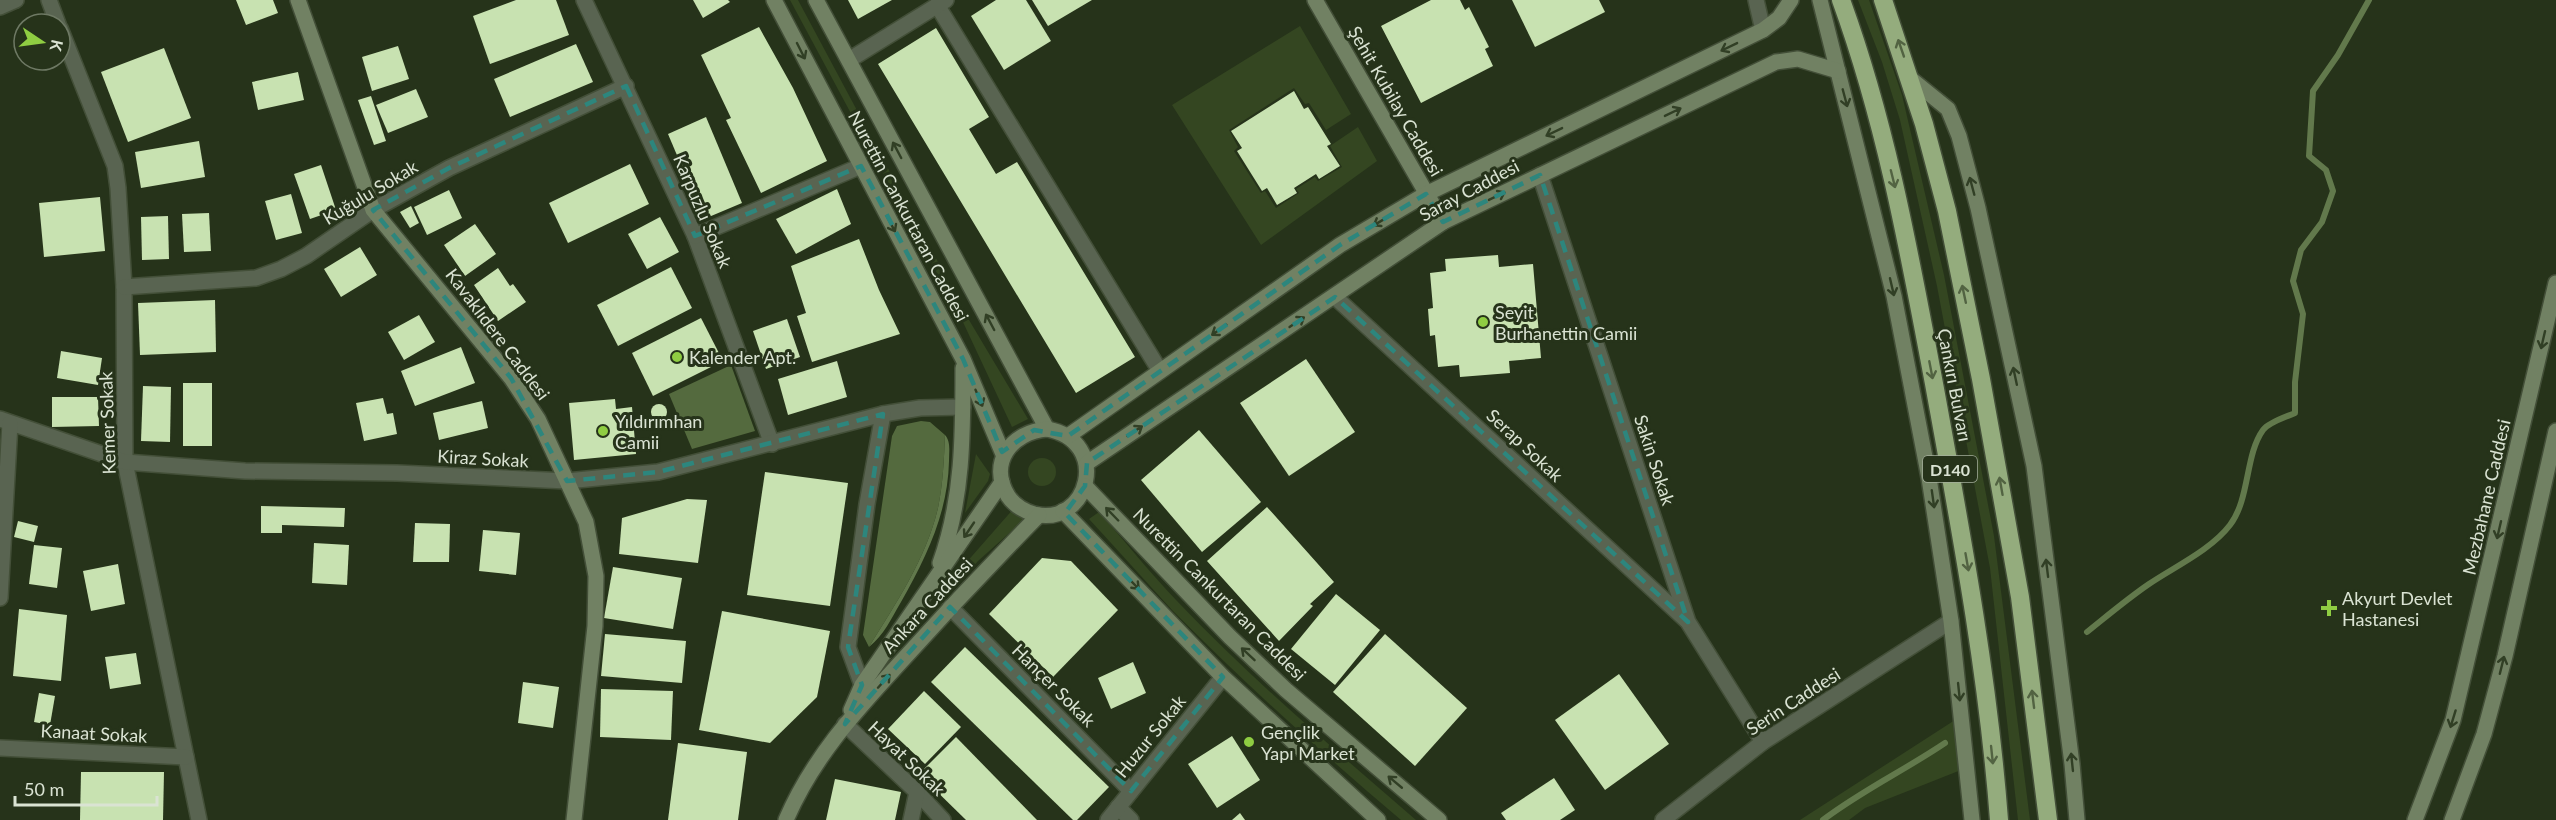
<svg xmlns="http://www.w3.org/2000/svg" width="2556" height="820" viewBox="0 0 2556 820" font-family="Lato,sans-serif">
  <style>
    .green { fill: #344621 }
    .forest { fill: #546a3e }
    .water { fill: #62794c }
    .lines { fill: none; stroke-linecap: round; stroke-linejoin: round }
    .stream { stroke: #62794c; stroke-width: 6 }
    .building { fill: #c8e2b1 }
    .street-casing { stroke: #434f38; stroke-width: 18 }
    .secondary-casing { stroke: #434f38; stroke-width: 18 }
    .highway-casing { stroke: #434f38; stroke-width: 21 }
    .street { stroke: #596451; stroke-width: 15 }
    .secondary { stroke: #718163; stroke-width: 15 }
    .highway { stroke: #94ac7d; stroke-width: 18 }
    .oneway { stroke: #313f25 }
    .oneway2 { stroke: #526342 }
    .marked { fill: none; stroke: #2d867d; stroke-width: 4.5; stroke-dasharray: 12 8; stroke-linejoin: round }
    .poi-dot { fill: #8fcd42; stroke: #26331a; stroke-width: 2 }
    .labels { text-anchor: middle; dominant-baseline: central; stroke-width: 6; stroke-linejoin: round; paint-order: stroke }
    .shield { fill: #26331a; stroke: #a4ae9c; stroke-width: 1.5 }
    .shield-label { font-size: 16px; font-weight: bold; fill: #dae3d3 }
    .street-label { font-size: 18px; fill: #dae3d3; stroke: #26331a }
    .poi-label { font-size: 18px; fill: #dae3d3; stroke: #26331a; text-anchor: start }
  </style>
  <rect width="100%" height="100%" fill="#26331a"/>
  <!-- green -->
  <g class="green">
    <polygon points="790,0 798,0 969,320 1028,419 1012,427 962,320"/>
    <polygon points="1858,0 1869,0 1902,95 1944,275 1994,536 2030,820 2018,820 1990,568 1937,286 1900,120 1882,62"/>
    <polygon points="1300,26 1351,114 1326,130 1309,103 1305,104 1294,88 1229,130 1238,147 1234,151 1261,193 1265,191 1276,208 1299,193 1296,189 1315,177 1318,181 1342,167 1330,146 1358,127 1377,161 1261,245 1172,105"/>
    <polygon points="976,454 990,474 988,481 965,513"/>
    <circle cx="1042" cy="472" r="14"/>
    <polygon points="1015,507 1025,519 978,561 936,610 933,608 965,564"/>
    <path d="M1099,512C1125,541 1150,573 1177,601C1251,679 1334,749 1416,820H1401C1322,753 1245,684 1172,610C1144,580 1117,549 1089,519Z"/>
    <polygon points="1955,720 1961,770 1865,808 1849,820 1800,820"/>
  </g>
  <!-- forest -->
  <g class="forest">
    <polygon points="731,365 755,431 692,449 669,394"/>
    <path d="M921,421L930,422L945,435C944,459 943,484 938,508C926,559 896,603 869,647L863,635L892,436L897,426Z"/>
  </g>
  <!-- water -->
  <path class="water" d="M945,435C951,442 949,451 949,461C948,513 926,558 901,602C891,619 884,635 869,647C896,603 926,559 938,508C943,484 944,459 945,435Z"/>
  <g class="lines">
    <!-- stream -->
    <g class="stream">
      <path d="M2087,632C2107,616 2127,599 2149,584C2174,567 2211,550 2230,525C2250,499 2245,455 2263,430C2269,422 2286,417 2295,413V382L2303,314L2293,281L2301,250L2322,222L2333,191L2326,170L2309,156L2313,91L2338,55L2369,0"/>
      <path d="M1823,820C1861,791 1905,770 1945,743"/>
    </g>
  </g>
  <!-- building -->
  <g class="building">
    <polygon points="236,0 273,0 278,13 246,25"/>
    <polygon points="516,0 556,0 569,35 490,64 473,16"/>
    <polygon points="693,0 728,0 730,2 703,18"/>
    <polygon points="848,0 892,0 858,19"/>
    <polygon points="996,0 1026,0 1051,41 1004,70 971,16"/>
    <polygon points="1032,0 1092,0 1048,26"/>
    <polygon points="1431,0 1460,0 1465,10 1469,7 1489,47 1485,49 1493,66 1421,103 1381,26"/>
    <polygon points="1512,0 1599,0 1605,12 1535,47"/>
    <polygon points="759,27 793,88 827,161 761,193 726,120 731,118 701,55"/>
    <polygon points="936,28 989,117 969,129 996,174 1017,162 1135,357 1076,393 878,64"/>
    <polygon points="576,44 593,82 510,117 494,79"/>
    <polygon points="398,46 409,79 372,91 362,57"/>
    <polygon points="164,48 191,118 128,142 101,72"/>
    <polygon points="298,72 304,100 258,110 252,82"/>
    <polygon points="416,89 428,117 388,133 376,105"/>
    <polygon points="1294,91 1304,109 1308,107 1331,144 1327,146 1340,166 1319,179 1316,174 1294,188 1297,193 1277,205 1267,188 1262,191 1237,151 1242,148 1231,131"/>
    <polygon points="371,96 386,141 374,145 358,100"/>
    <polygon points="706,117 742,203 704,219 668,134"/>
    <polygon points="199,141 205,177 141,188 135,152"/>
    <polygon points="630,164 649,204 568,243 549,203"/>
    <polygon points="321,165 336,210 310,219 294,174"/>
    <polygon points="837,189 851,224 796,254 776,219"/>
    <polygon points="449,190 462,218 427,235 414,207"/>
    <polygon points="291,194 302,233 276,240 265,201"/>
    <polygon points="100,197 105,251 44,257 39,203"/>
    <polygon points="411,206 419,223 410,228 400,212"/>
    <polygon points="209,213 211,251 184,252 182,214"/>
    <polygon points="168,216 169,259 142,260 141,217"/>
    <polygon points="660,217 679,252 647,269 628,234"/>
    <polygon points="475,224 496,254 465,276 444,245"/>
    <polygon points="859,239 879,290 900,334 812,362 797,316 806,313 791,266"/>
    <polygon points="360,247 377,275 341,297 324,269"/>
    <polygon points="1498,255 1499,267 1533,264 1541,358 1509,361 1510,373 1460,377 1459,365 1438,367 1435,335 1430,336 1428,309 1433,308 1430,273 1446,271 1445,259"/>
    <polygon points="671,267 692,308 618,346 597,305"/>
    <polygon points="498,268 510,286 513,284 526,302 498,321 474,285"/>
    <polygon points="215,300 216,352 140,355 138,303"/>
    <polygon points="419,315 435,342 404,360 388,332"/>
    <polygon points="701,318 723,361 653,396 632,353"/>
    <polygon points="787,319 800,357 766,369 753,331"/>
    <polygon points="461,347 475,383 415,406 401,371"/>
    <polygon points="61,351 102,358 98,385 57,378"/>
    <polygon points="1306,359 1355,432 1289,476 1240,403"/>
    <polygon points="837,361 847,397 788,415 778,379"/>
    <rect x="183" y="383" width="29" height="63"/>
    <polygon points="143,386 171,387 170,442 141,441"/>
    <polygon points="52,397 98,397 99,426 52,427"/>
    <polygon points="383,398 387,414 393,413 397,434 364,441 356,403"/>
    <polygon points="615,399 616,409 632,407 636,454 574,460 569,403"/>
    <polygon points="482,401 488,428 439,440 433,413"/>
    <circle cx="659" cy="412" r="8"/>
    <polygon points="1199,430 1261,502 1202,552 1141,480"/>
    <polygon points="765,472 848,483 830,606 747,595"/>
    <polygon points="687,499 707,500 698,563 619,554 622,518"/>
    <polygon points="261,506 345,508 344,527 282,525 282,533 261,533"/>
    <polygon points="1267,507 1334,582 1310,604 1313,606 1279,641 1207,561"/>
    <polygon points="18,521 38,526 34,542 14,537"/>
    <polygon points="415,523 450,524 449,562 413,562"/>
    <polygon points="483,530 520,533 516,575 479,571"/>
    <polygon points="314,543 349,545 347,585 312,583"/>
    <polygon points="34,545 62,548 57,588 29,584"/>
    <polygon points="1042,558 1071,561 1118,610 1053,677 989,614"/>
    <polygon points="118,564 125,604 91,611 83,571"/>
    <polygon points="613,567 682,578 673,629 604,618"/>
    <polygon points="1336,594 1380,630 1335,685 1291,649"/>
    <polygon points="19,609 67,615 61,681 13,676"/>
    <polygon points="722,611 830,631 817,697 770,743 699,730"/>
    <polygon points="605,634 686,641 682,683 601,676"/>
    <polygon points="1385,634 1467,708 1415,766 1333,692"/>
    <polygon points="965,647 1109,787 1077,820 1073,820 931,682"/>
    <polygon points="136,653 141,684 110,689 105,657"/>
    <polygon points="1133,662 1146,693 1111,709 1098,678"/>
    <polygon points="1619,674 1669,744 1605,790 1555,720"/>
    <polygon points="523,682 559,687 553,728 518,723"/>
    <polygon points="601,689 673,691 671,740 600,737"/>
    <polygon points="924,691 961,727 925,764 888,729"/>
    <polygon points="39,693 55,696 50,725 34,722"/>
    <polygon points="1232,736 1260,780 1217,808 1188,764"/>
    <polygon points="956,737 1037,820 966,820 919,774"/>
    <polygon points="678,743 747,752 738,820 668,820"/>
    <polygon points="81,772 164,772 163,820 80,820"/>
    <polygon points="1554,778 1575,810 1560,820 1506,820 1501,813"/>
    <polygon points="835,779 901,792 895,820 826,820"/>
    <polygon points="1240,813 1245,820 1232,820"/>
  </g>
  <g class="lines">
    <defs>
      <g id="street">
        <polyline points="49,0 58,24"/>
        <polyline points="584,0 695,236 772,444"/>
        <polyline points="1756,0 1763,30"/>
        <polyline points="937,5 1160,371"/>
        <polyline points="0,7 16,0"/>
        <polyline points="60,28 115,166 118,188 124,287 125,462 199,820"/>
        <polyline points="849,60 946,0"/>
        <polyline points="1540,175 1688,622 1763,742"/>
        <polyline points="695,236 861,166"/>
        <polyline points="124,287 256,278 281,269 306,256 373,210 449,168 626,86"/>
        <polyline points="1335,297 1686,620"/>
        <polyline points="0,419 125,462 245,471 397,473 567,481 658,472 883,414 920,408 963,407"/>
        <polyline points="0,598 10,423"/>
        <polyline points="950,607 1131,791"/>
        <polyline points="862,685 848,647 867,504 883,414"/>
        <polyline points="845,724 917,792 943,820"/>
        <polyline points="0,748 186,757"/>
        <polyline points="1118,807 1131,820"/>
        <polyline points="911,820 917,792"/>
        <polyline points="1108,820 1223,677"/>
        <polyline points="1663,820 1763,742 1951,621"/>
      </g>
      <g id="secondary">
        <polyline points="298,0 373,210 511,378 538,419 586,522 596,576 595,626 574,820"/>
        <polyline points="774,0 963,359 1003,454"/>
        <polyline points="816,0 1047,429"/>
        <polyline points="1315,0 1443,222"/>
        <polyline points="1820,0 1894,296 1929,478 1951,621 1972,820"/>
        <polyline points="1911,79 1948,109 1959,136 1978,208 2034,466 2072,764 2077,820"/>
        <path d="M1047,429C1112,441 1089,528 1034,514C1024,511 1014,505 1008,496C988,463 1011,432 1047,429Z"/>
        <polyline points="1068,436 1340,245 1426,194 1763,30 1779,18 1791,0"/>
        <polyline points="1087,463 1443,222 1776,62 1798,59 1838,71"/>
        <polyline points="1085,486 1230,637 1286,690 1439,820"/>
        <polyline points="1063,511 1223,677 1378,820"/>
        <path d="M940,563C963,499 963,435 963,368"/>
        <polyline points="851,710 862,685 1002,482"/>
        <path d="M786,820C812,759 854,713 898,665C944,614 991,564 1039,515"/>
        <polyline points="2415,820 2453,720 2556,283"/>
        <polyline points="2452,820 2484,734 2505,656 2556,431"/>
      </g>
      <g id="highway">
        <path d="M1841,0C1887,126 1910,257 1935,389C1961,532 1988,675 1999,820"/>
        <polyline points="1883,0 1924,124 1947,211 1981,379 2020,597 2048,820"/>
      </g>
    </defs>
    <!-- street casing -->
    <use href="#street" class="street-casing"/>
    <!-- secondary casing -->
    <use href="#secondary" class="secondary-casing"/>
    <!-- highway casing -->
    <use href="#highway" class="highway-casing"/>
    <!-- street -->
    <use href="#street" class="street"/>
    <!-- secondary -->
    <use href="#secondary" class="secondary"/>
    <!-- highway -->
    <use href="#highway" class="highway"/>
  </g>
  <!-- one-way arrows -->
  <defs><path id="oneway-shaft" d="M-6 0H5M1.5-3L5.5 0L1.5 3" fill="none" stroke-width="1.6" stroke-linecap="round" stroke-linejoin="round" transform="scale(1.5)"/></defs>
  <g class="oneway">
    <use href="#oneway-shaft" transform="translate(1729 47) rotate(154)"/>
    <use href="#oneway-shaft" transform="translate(801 51) rotate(63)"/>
    <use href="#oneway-shaft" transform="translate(1845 98) rotate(75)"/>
    <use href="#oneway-shaft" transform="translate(1673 112) rotate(-26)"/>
    <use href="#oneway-shaft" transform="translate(1554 132) rotate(154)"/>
    <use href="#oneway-shaft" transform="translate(897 150) rotate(-118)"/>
    <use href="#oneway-shaft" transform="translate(1972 186) rotate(-105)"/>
    <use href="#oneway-shaft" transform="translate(1497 196) rotate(-26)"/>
    <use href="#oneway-shaft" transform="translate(1381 221) rotate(149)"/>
    <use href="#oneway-shaft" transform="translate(891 224) rotate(62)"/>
    <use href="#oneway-shaft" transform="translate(1892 287) rotate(77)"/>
    <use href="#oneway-shaft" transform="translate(990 322) rotate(-118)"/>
    <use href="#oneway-shaft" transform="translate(1297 322) rotate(-34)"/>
    <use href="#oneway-shaft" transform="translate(1219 330) rotate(145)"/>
    <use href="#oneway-shaft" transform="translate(2543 340) rotate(103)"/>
    <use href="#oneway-shaft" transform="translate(2015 376) rotate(-102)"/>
    <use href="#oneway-shaft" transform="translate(979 398) rotate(67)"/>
    <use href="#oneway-shaft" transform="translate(1135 431) rotate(-34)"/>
    <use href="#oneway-shaft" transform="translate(1933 499) rotate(82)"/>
    <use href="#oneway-shaft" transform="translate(1112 514) rotate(-134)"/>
    <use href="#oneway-shaft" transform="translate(969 530) rotate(124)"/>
    <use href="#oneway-shaft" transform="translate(2499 530) rotate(103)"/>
    <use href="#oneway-shaft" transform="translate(2047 568) rotate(-97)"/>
    <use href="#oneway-shaft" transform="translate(1133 583) rotate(46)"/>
    <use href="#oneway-shaft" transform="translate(1248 654) rotate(-137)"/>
    <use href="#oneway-shaft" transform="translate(2502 665) rotate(-76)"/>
    <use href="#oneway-shaft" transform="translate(884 681) rotate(-48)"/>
    <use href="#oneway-shaft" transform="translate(1959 692) rotate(84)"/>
    <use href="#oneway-shaft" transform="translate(2453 719) rotate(107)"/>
    <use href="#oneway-shaft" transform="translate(2072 762) rotate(-96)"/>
    <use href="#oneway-shaft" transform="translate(1395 782) rotate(-140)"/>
  </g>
  <g class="oneway2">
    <use href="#oneway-shaft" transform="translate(1901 48) rotate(-109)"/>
    <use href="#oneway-shaft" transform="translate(1893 179) rotate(76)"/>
    <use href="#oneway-shaft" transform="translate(1964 294) rotate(-102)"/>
    <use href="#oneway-shaft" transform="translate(1931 370) rotate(79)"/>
    <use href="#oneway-shaft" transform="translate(2001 486) rotate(-100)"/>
    <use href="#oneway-shaft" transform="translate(1967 562) rotate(80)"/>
    <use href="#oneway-shaft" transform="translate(2033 699) rotate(-97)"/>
    <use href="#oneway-shaft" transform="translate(1992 755) rotate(84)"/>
  </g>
  <!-- marked area -->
  <path class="marked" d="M626,86L695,236L861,166L963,359L1002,452L1034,430L1068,436L1340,245L1426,194L1443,222L1540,175L1688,622L1335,297L1087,463L1085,486L1065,513L1223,677L1131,791L950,607L845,724L862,685L848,647L883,414L658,472L567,481L511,378L373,210L449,168Z"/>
  <!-- markers -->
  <g class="poi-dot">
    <circle cx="1483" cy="322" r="6"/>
    <circle cx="677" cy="357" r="6"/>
    <circle cx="603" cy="431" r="6"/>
    <path d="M2326 599h6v6h6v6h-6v6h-6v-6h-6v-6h6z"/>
    <circle cx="1249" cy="742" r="6"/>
  </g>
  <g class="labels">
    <!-- shield labels -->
    <rect class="shield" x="1923" y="456" width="54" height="26" rx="4.5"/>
    <g class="shield-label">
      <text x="1950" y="469">D140</text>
    </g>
    <!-- street labels -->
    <g class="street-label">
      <text transform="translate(1396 101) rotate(60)">Şehit Kubilay Caddesi</text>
      <text transform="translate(1469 190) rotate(-28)">Saray Caddesi</text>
      <text transform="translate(370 192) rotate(-31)">Kuğulu Sokak</text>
      <text transform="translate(703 211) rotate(67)">Karpuzlu Sokak</text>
      <text transform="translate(909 216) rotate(62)">Nurettin Cankurtaran Caddesi</text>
      <text transform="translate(498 334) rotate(53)">Kavaklıdere Caddesi</text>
      <text transform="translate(1955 385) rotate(79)">Çankırı Bulvarı</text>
      <text transform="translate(107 423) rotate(-92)">Kemer Sokak</text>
      <text transform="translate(1525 445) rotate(43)">Serap Sokak</text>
      <text transform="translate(483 458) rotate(3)">Kiraz Sokak</text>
      <text transform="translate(1655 460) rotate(72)">Sakin Sokak</text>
      <text transform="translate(2486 497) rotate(-77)">Mezbahane Caddesi</text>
      <text transform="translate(1220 594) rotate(45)">Nurettin Cankurtaran Caddesi</text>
      <text transform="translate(927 605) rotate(-47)">Ankara Caddesi</text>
      <text transform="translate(1054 685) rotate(45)">Hançer Sokak</text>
      <text transform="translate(1793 701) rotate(-33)">Serin Caddesi</text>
      <text transform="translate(94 733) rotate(3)">Kanaat Sokak</text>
      <text transform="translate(1150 736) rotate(-51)">Huzur Sokak</text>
      <text transform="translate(907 758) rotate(44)">Hayat Sokak</text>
    </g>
    <!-- poi labels -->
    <g class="poi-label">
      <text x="1495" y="312">Seyit<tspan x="1495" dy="21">Burhanettin Camii</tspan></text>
      <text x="689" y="357">Kalender Apt.</text>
      <text x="615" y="421">Yıldırımhan<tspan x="615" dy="21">Camii</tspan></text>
      <text x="2342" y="598">Akyurt Devlet<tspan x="2342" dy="21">Hastanesi</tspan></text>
      <text x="1261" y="732">Gençlik<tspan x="1261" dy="21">Yapı Market</tspan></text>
    </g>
  </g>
  <!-- north arrow -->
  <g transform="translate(42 42) rotate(103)"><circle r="28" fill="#26331a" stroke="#6e7964" stroke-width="1.5"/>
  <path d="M0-4.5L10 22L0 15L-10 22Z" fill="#8fcd42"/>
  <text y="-9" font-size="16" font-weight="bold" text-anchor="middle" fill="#dae3d3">K</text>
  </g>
  <!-- scale -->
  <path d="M15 796v9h142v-9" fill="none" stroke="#dae3d3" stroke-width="3"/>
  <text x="24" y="796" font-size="18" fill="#dae3d3" stroke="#26331a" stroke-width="4.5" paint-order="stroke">50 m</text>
</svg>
